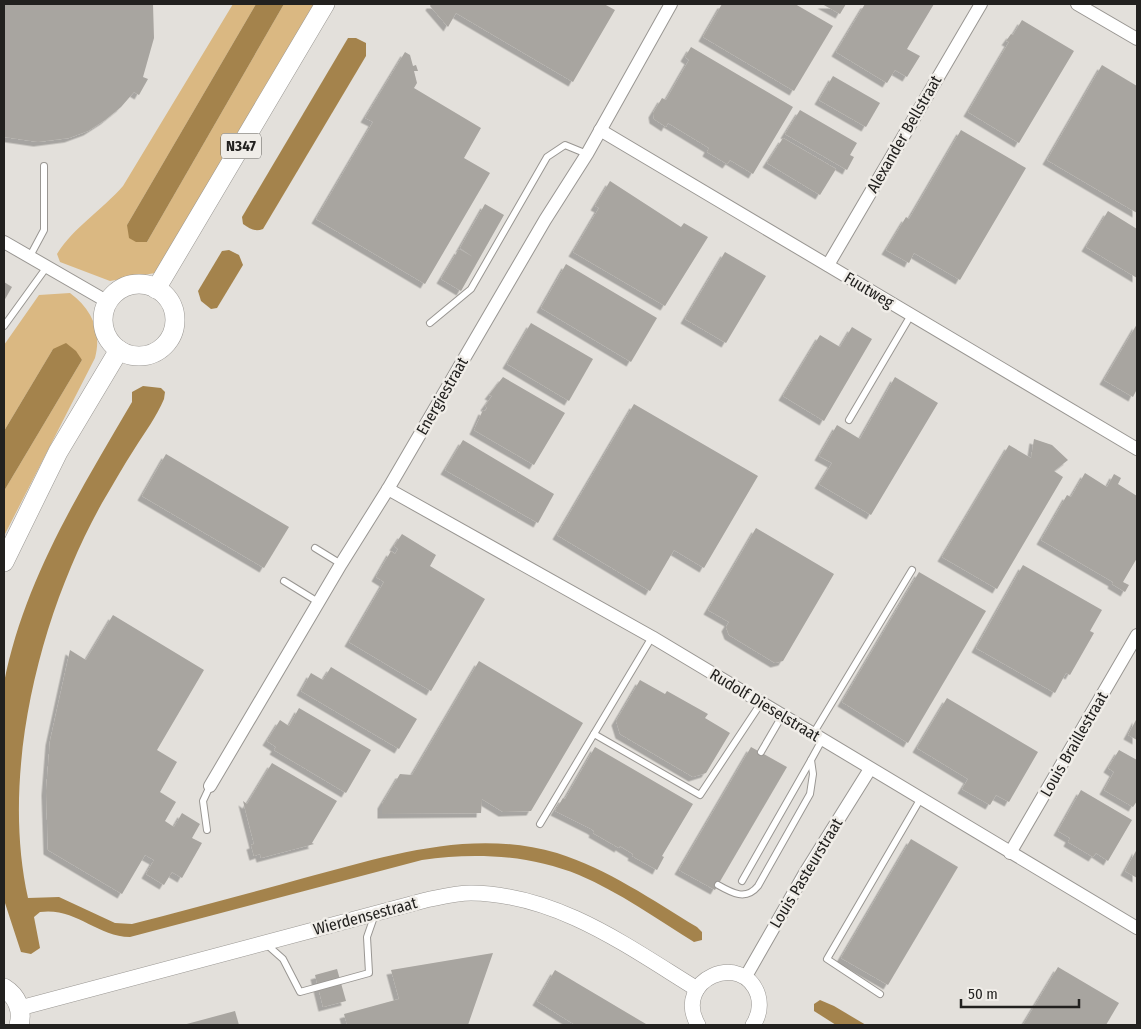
<svg xmlns="http://www.w3.org/2000/svg" width="1141" height="1029" viewBox="0 0 1141 1029" font-family="'Fira Sans Condensed',sans-serif">
  <style>
    .green { fill: #dab882 }
    .water { fill: #a4834c }
    .building { fill: #a8a5a0; filter: url(#shadow) }
    .lines { fill: none; stroke-linecap: round; stroke-linejoin: round }
    .service-casing { stroke: #999692; stroke-width: 8 }
    .minor-casing { stroke: #999692; stroke-width: 14 }
    .tertiary-casing { stroke: #999692; stroke-width: 16 }
    .primary-casing { stroke: #999692; stroke-width: 20 }
    .service { stroke: #fff; stroke-width: 6 }
    .minor { stroke: #fff; stroke-width: 12 }
    .tertiary { stroke: #fff; stroke-width: 15 }
    .primary { stroke: #fff; stroke-width: 19 }
    .labels { text-anchor: middle; dominant-baseline: central; stroke-width: 5; stroke-linejoin: round; paint-order: stroke }
    .shield { fill: #f0ede8; stroke: #605e5b; stroke-width: 1 }
    .shield-label { font-size: 15px; font-weight: bold; fill: #22211f }
    .street-label { font-size: 16px; fill: #22211f; stroke: #f0ede8 }
  </style>
  <defs>
    <filter id="shadow"><feDropShadow dx="-4.5" dy="4.5" stdDeviation="0" flood-color="#0004"/></filter>
  </defs>
  <rect width="100%" height="100%" fill="#e3e0db"/>
  <!-- green -->
  <g class="green">
    <path d="M233,4H256L127,225L147,242L284,4H317L155,273L110,281L60,262L57,254C74,227 102,210 123,186Z"/>
    <path d="M70,293C92,309 102,332 95,358L4,536V491L82,360L53,349L4,431V345L39,295Z"/>
  </g>
  <!-- water -->
  <g class="water">
    <polygon points="256,4 284,4 147,242 136,242 129,238 127,225"/>
    <path d="M348,38H356L366,43V56L263,229C255,232 250,229 243,224L242,217Z"/>
    <polygon points="229,250 239,255 243,265 217,308 211,309 201,301 198,291 222,251"/>
    <polygon points="66,343 76,351 82,360 4,491 4,431 53,349"/>
    <path d="M143,386L161,388L165,392L164,399C157,416 145,432 135,448C123,466 113,485 102,503C40,614 0,772 28,898L59,897L115,923L132,924C190,909 247,894 304,878C387,856 471,828 557,853C608,869 652,900 697,927L702,932V940L694,942C657,919 619,892 579,875C529,855 475,852 422,860L130,937C96,936 75,907 40,912L34,917L40,948L31,954L21,952L4,900V683C24,580 80,491 132,402V392Z"/>
    <polygon points="820,1000 834,1006 866,1025 836,1025 814,1011 814,1004"/>
  </g>
  <!-- building -->
  <g class="building">
    <polygon points="4,4 153,4 154,38 143,77 148,79 139,95 134,92 121,107 105,120 88,131 69,138 38,142 4,137"/>
    <polygon points="431,4 604,4 615,10 573,82 456,13 448,27 430,6"/>
    <polygon points="722,4 795,4 833,26 794,91 703,37"/>
    <polygon points="822,4 846,4 840,14"/>
    <polygon points="865,4 934,4 907,49 920,56 907,77 895,70 887,83 836,52"/>
    <polygon points="1022,20 1074,51 1019,143 968,112 1009,42 1006,41 1011,34 1013,35"/>
    <polygon points="691,47 793,107 753,174 730,160 727,164 707,152 709,148 668,123 666,127 654,119 653,113 662,98 666,100 689,60 685,57"/>
    <polygon points="405,52 410,55 413,66 416,65 418,71 414,71 417,83 414,88 481,128 464,158 490,173 425,284 316,219 373,122 365,118"/>
    <polygon points="1102,65 1137,86 1137,213 1047,160"/>
    <polygon points="833,76 880,103 866,127 819,100"/>
    <polygon points="800,110 857,143 850,155 854,157 847,170 785,134"/>
    <polygon points="961,130 1026,168 960,280 914,253 909,263 886,250 906,217 909,219"/>
    <polygon points="783,138 836,169 820,195 767,163"/>
    <polygon points="610,181 681,227 684,223 708,237 665,306 573,252 599,208 595,206"/>
    <polygon points="485,204 504,215 461,291 441,279 459,249 473,257 460,248"/>
    <polygon points="1108,211 1137,229 1137,278 1086,247"/>
    <polygon points="725,252 766,276 726,343 685,319"/>
    <polygon points="566,264 657,318 631,362 541,308"/>
    <polygon points="4,282 12,287 4,301"/>
    <polygon points="531,323 593,359 569,401 507,364"/>
    <polygon points="1137,324 1137,389 1133,397 1104,380"/>
    <polygon points="852,327 872,339 824,421 783,396 820,335 840,347"/>
    <polygon points="503,377 565,413 534,465 474,430 483,410 485,411 487,408 485,406 492,396 489,395"/>
    <polygon points="895,377 938,403 871,515 819,484 832,463 819,456 837,425 860,439"/>
    <polygon points="634,404 758,476 704,568 674,550 650,591 557,535"/>
    <polygon points="1034,439 1052,445 1068,460 1054,471 1063,477 997,589 942,557 1009,445 1031,458"/>
    <polygon points="463,440 554,494 538,523 445,470"/>
    <polygon points="166,454 289,527 264,568 142,496"/>
    <polygon points="1085,473 1107,487 1114,474 1121,478 1118,484 1137,496 1137,558 1123,582 1129,585 1125,592 1112,584 1113,582 1041,540 1067,495 1071,497"/>
    <polygon points="756,528 834,574 783,661 775,663 729,635 726,627 729,622 708,610"/>
    <polygon points="402,534 436,555 430,566 485,599 431,691 349,642 384,582 376,577 391,551 395,554 398,549 394,546"/>
    <polygon points="1023,565 1102,610 1090,631 1094,633 1070,675 1066,673 1055,693 976,648"/>
    <polygon points="919,572 986,611 908,743 842,702"/>
    <polygon points="113,615 204,670 157,750 177,762 160,792 176,802 165,821 174,827 182,813 200,824 192,838 202,843 182,878 172,872 164,885 146,874 154,860 145,855 122,894 48,850 46,791 50,741 70,650 86,660"/>
    <polygon points="479,661 583,723 531,811 503,812 482,799 481,813 382,814 382,804 400,774 412,775"/>
    <polygon points="331,667 417,719 399,749 301,691 311,673 323,680"/>
    <polygon points="640,680 665,694 667,691 708,714 705,718 730,733 706,773 693,777 620,734 616,721"/>
    <polygon points="947,698 1038,752 1009,802 996,795 990,805 962,789 968,779 917,748"/>
    <polygon points="299,708 371,750 346,793 274,750 276,747 267,741 280,720 289,726"/>
    <polygon points="1137,718 1137,740 1128,735"/>
    <polygon points="595,747 693,804 662,856 664,857 657,870 632,856 633,854 620,846 619,848 593,833 594,831 591,829 555,811 563,798 565,799"/>
    <polygon points="751,747 787,767 715,890 679,870"/>
    <polygon points="1119,750 1137,760 1137,801 1133,807 1104,790 1114,772 1108,768"/>
    <polygon points="272,763 337,801 312,843 314,844 261,858 260,854 254,856 251,845 254,844 243,801 247,804"/>
    <polygon points="1081,790 1132,820 1108,861 1096,853 1093,857 1068,842 1070,838 1058,831"/>
    <polygon points="911,839 958,867 888,985 841,958"/>
    <polygon points="1137,849 1137,878 1125,871"/>
    <polygon points="493,953 468,1025 347,1025 344,1014 399,999 391,970"/>
    <polygon points="1058,967 1119,1003 1106,1025 1023,1025"/>
    <polygon points="337,969 346,1001 323,1007 315,975"/>
    <polygon points="555,970 646,1024 646,1025 575,1025 537,1001"/>
    <polygon points="235,1011 239,1025 183,1025"/>
  </g>
  <g class="lines">
    <defs>
      <g id="service">
        <polyline points="29,258 44,230 44,166"/>
        <polyline points="430,323 471,289 547,157 565,145 587,154"/>
        <polyline points="4,326 46,268"/>
        <polyline points="849,420 911,315"/>
        <polyline points="315,548 341,564"/>
        <polyline points="284,581 318,602"/>
        <polyline points="594,734 700,795 761,703"/>
        <polyline points="813,734 912,570"/>
        <polyline points="761,752 782,716"/>
        <polyline points="540,824 652,637"/>
        <polyline points="207,830 203,801 210,786"/>
        <polyline points="742,881 811,760"/>
        <path d="M718,885C732,893 746,901 758,886L810,794L813,774L811,760L822,740"/>
        <polyline points="265,943 283,959 300,992 369,973 367,937 375,914"/>
        <polyline points="880,994 827,959 921,798"/>
      </g>
      <g id="minor">
        <polyline points="1077,4 1137,39"/>
        <polyline points="600,130 1137,449"/>
        <polyline points="4,242 108,302"/>
        <polyline points="828,265 981,4"/>
        <polyline points="388,489 652,637 1137,928"/>
        <polyline points="210,786 341,564 388,489 545,220 587,154 671,4"/>
        <polyline points="1010,853 1137,635"/>
        <polyline points="745,978 805,873 870,769"/>
      </g>
      <g id="tertiary">
        <path d="M20,1008L426,900C441,897 456,893 471,893C557,894 627,946 697,989"/>
        <path d="M698,1025C672,979 743,950 758,995C761,1006 759,1016 753,1025"/>
      </g>
      <g id="primary">
        <circle cx="139" cy="320" r="36"/>
        <polyline points="156,289 325,4"/>
        <polyline points="4,562 58,452 119,350"/>
        <path d="M4,988C17,996 23,1010 19,1025"/>
      </g>
    </defs>
    <!-- service casing -->
    <use href="#service" class="service-casing"/>
    <!-- minor casing -->
    <use href="#minor" class="minor-casing"/>
    <!-- tertiary casing -->
    <use href="#tertiary" class="tertiary-casing"/>
    <!-- primary casing -->
    <use href="#primary" class="primary-casing"/>
    <!-- service -->
    <use href="#service" class="service"/>
    <!-- minor -->
    <use href="#minor" class="minor"/>
    <!-- tertiary -->
    <use href="#tertiary" class="tertiary"/>
    <!-- primary -->
    <use href="#primary" class="primary"/>
  </g>
  <g class="labels">
    <!-- shield labels -->
    <rect class="shield" x="221" y="133.5" width="40" height="25" rx="4"/>
    <g class="shield-label">
      <text x="241" y="146">N347</text>
    </g>
    <!-- street labels -->
    <g class="street-label">
      <text transform="translate(904 134) rotate(-60)">Alexander Bellstraat</text>
      <text transform="translate(869 290) rotate(31)">Fuutweg</text>
      <text transform="translate(442 396) rotate(-60)">Energiestraat</text>
      <text transform="translate(765 705) rotate(31)">Rudolf Dieselstraat</text>
      <text transform="translate(1074 744) rotate(-60)">Louis Braillestraat</text>
      <text transform="translate(806 873) rotate(-59)">Louis Pasteurstraat</text>
      <text transform="translate(365 916) rotate(-15)">Wierdensestraat</text>
    </g>
  </g>
  <!-- border -->
  <rect width="1141" height="1029" fill="none" stroke="#22211f" stroke-width="10"/>
  <!-- scale -->
  <path d="M961 999v8h118v-8" fill="none" stroke="#22211f" stroke-width="2.5"/>
  <text x="968" y="999" font-size="15" fill="#22211f" stroke="#f0ede8" stroke-width="4" paint-order="stroke">50 m</text>
</svg>
